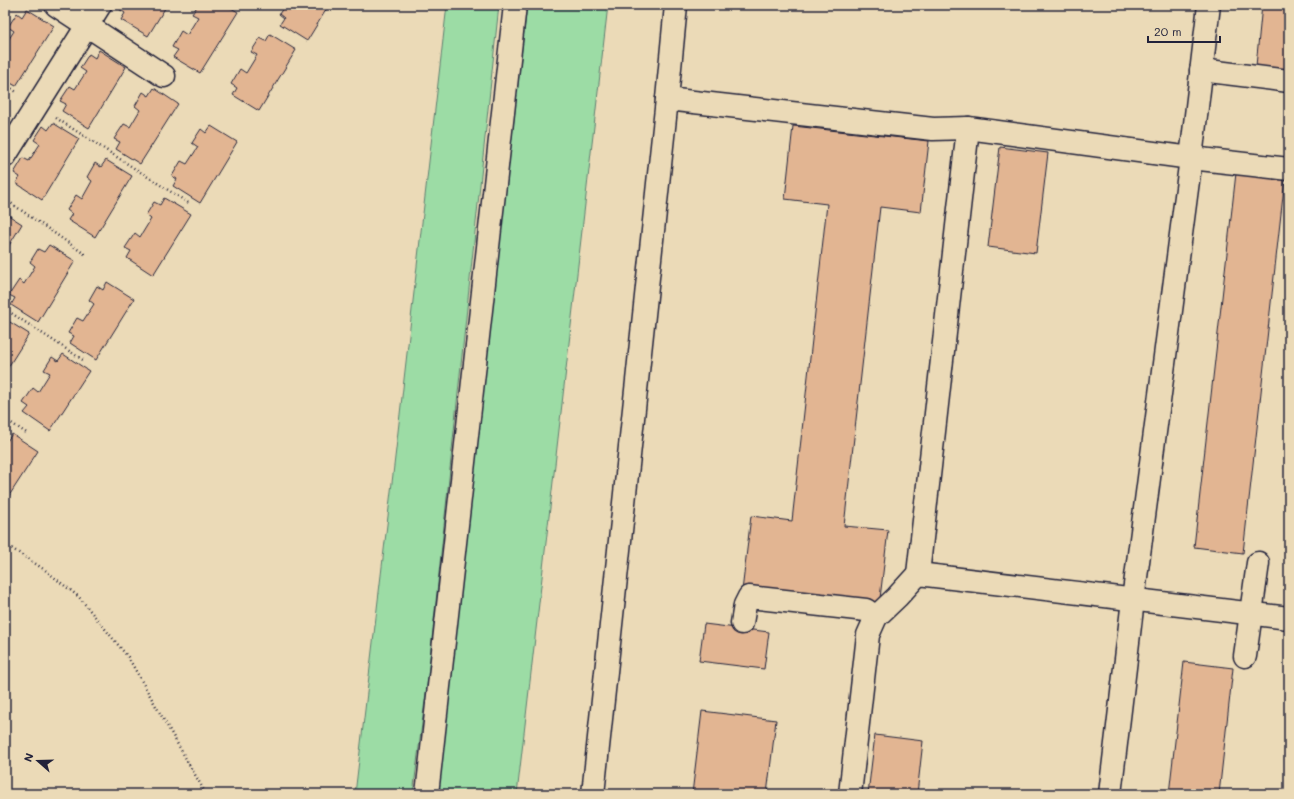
<svg xmlns="http://www.w3.org/2000/svg" width="1294" height="799" viewBox="0 0 1294 799" font-family="Mali,sans-serif">
  <style>
    .green { fill: #9cdca5; stroke: #5f7f70 }
    .building { fill: #e2b592; stroke: #22223b }
    .lines { fill: none; stroke-linecap: round; stroke-linejoin: round }
    .minor-casing { stroke: #22223b; stroke-width: 25 }
    .path { stroke: #22223b; stroke-width: 2.5; stroke-dasharray: 1 3; stroke-linecap: butt }
    .minor { stroke: #ebdab7; stroke-width: 22 }
  </style>
  <rect width="100%" height="100%" fill="#ebdab7"/>
  <filter id="ink" filterUnits="userSpaceOnUse"><feTurbulence type="fractalNoise" baseFrequency=".025" numOctaves="2"/><feDisplacementMap in="SourceGraphic" scale="8" xChannelSelector="R" yChannelSelector="G"/><feConvolveMatrix kernelMatrix="1 2 1 2 8 2 1 2 1" color-interpolation-filters="sRGB"/></filter>
  <g filter="url(#ink)">
    <!-- green -->
    <g class="green">
      <polygon points="447,5 499,5 428,677 413,794 355,794 396,449"/>
      <polygon points="527,5 608,5 517,794 437,794"/>
    </g>
    <!-- building -->
    <g class="building">
      <polygon points="122,5 167,5 148,36 121,20 125,13 119,9"/>
      <polygon points="198,5 226,5 238,12 200,73 173,57 178,50 172,47 181,31 187,35 198,17 192,14"/>
      <polygon points="285,5 329,5 307,41 280,24 284,18 279,14"/>
      <polygon points="1262,5 1289,5 1289,69 1256,66"/>
      <polygon points="27,9 54,26 16,86 5,80 5,45 14,31 8,27 17,13 22,17"/>
      <polygon points="270,34 296,50 259,111 233,95 237,88 231,84 240,69 246,73 257,55 251,52 260,38 266,41"/>
      <polygon points="99,50 126,67 89,128 62,111 66,104 60,101 70,86 75,89 86,72 80,68 89,54 95,58"/>
      <polygon points="154,88 178,104 140,164 116,149 120,142 114,139 124,124 130,127 140,110 135,106 143,92 149,96"/>
      <polygon points="53,123 79,139 42,200 16,183 20,177 14,173 23,158 29,161 40,144 34,140 43,126 48,130"/>
      <polygon points="211,126 237,142 200,203 173,186 177,179 172,176 181,161 187,164 198,147 192,143 201,129 206,133"/>
      <polygon points="793,126 929,141 921,212 880,207 844,526 888,530 879,607 742,591 751,516 792,521 827,204 785,199"/>
      <polygon points="1000,147 1048,153 1036,253 988,247"/>
      <polygon points="106,160 132,176 95,237 68,220 72,214 67,210 76,195 82,199 92,181 87,177 95,163 101,167"/>
      <polygon points="1236,173 1285,178 1243,553 1194,547"/>
      <polygon points="164,198 191,214 153,275 127,258 131,251 125,248 135,233 140,237 151,219 146,215 154,202 160,205"/>
      <polygon points="5,213 22,224 5,252"/>
      <polygon points="49,245 75,261 38,322 11,305 15,298 9,295 19,280 24,284 35,266 30,262 38,249 44,252"/>
      <polygon points="107,282 134,299 96,360 70,343 74,336 68,333 77,318 83,321 94,304 89,300 97,286 103,290"/>
      <polygon points="5,319 29,334 5,372"/>
      <polygon points="63,354 89,371 50,431 24,413 29,407 23,403 33,388 38,392 50,373 44,370 52,357 58,361"/>
      <polygon points="12,434 38,451 5,502 5,440 7,441"/>
      <polygon points="704,624 769,632 764,669 699,661"/>
      <polygon points="1184,662 1233,668 1219,794 1169,794"/>
      <polygon points="702,711 776,720 767,794 692,794"/>
      <polygon points="875,735 923,741 917,794 868,794"/>
    </g>
    <g class="lines">
      <defs>
        <g id="minor">
          <polyline points="56,5 164,76"/>
          <polyline points="1201,70 1289,81"/>
          <polyline points="667,99 933,129 968,128 1191,158 1289,169"/>
          <polyline points="5,156 100,5"/>
          <polyline points="918,574 968,128"/>
          <polyline points="742,623 745,605 749,597 866,610 876,617"/>
          <polyline points="1245,656 1258,563"/>
          <polyline points="427,794 515,5"/>
          <polyline points="593,794 667,99 676,5"/>
          <polyline points="850,794 868,635 876,617 897,597 918,574 1289,618"/>
          <polyline points="1110,794 1133,600 1191,158 1209,5"/>
        </g>
      </defs>
      <!-- minor casing -->
      <use href="#minor" class="minor-casing"/>
      <!-- path -->
      <g class="path">
        <polyline points="5,84 18,93"/>
        <polyline points="56,118 190,204"/>
        <polyline points="5,199 86,255"/>
        <polyline points="5,309 83,360"/>
        <polyline points="5,419 28,434"/>
        <polyline points="5,544 45,570 79,597 128,657 206,794"/>
      </g>
      <!-- minor -->
      <use href="#minor" class="minor"/>
    </g>
  </g>
  <!-- margin -->
  <rect width="1294" height="799" fill="none" stroke="#ebdab7" stroke-width="20"/>
  <rect x="10" y="10" width="1274" height="779" fill="none" stroke="#22223b" stroke-width="1.5" filter="url(#ink)"/>
  <!-- north arrow -->
  <g transform="translate(38 761) rotate(290)" stroke="#ebdab7" stroke-width="3" paint-order="stroke">
  <path d="M0-3L7 15L0 10L-7 15Z" fill="#22223b"/>
  <text y="-6" font-size="11" font-weight="bold" text-anchor="middle" fill="#22223b">N</text>
  </g>
  <!-- scale -->
  <path d="M1148 36v6h72v-6" fill="none" stroke="#22223b" stroke-width="2"/>
  <text x="1154" y="36" font-size="12" fill="#22223b" stroke="#ebdab7" stroke-width="3" paint-order="stroke">20 m</text>
</svg>
